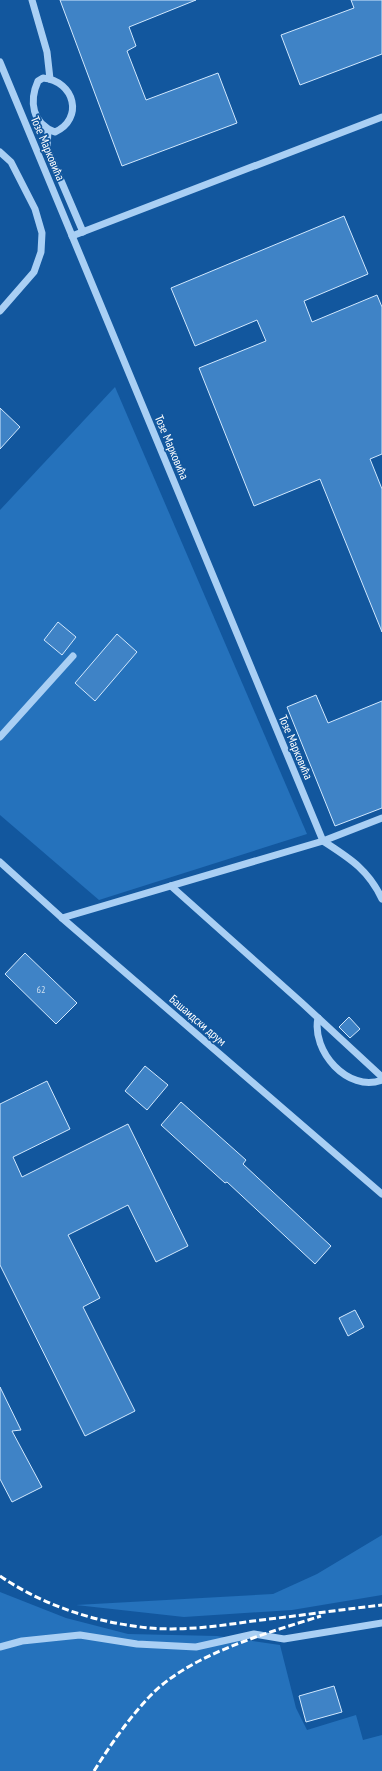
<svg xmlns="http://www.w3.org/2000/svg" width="382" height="1771" viewBox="0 0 382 1771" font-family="'PT Sans Narrow',sans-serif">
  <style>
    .green { fill: #2572bc }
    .building { fill: #3f83c6; stroke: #d1e8fe }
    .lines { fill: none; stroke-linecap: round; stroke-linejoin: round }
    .minor { stroke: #a9cff4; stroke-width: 7 }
    .rail { stroke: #fff; stroke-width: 3; stroke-dasharray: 7 3; stroke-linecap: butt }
    .labels { text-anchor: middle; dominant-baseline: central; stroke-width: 3.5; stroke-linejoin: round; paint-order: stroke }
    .number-label { font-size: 10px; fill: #cfe0f1 }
    .street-label { font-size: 12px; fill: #fff; stroke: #12579e }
  </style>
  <rect width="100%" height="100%" fill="#12579e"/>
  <!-- green -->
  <g class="green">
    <polygon points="115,387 307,834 99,900 0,815 0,510"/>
    <polygon points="382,1535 382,1595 292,1610 184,1617 76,1605 273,1594 317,1574"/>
    <polygon points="0,1592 66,1618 128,1634 217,1636 280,1645 296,1708 307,1730 356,1715 363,1740 382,1735 382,1771 0,1771"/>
  </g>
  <!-- building -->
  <g class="building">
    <polygon points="60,0 196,0 129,27 136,46 127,51 146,100 218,73 237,123 122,166"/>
    <polygon points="351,0 382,0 382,54 300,85 281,35 354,8"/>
    <polygon points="344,216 368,274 304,301 312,322 377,295 382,307 382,454 370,459 382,489 382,632 320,479 254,506 199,368 266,341 257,320 195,346 171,288"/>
    <polygon points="0,408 20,427 0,449"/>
    <polygon points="58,622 76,637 62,655 44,640"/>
    <polygon points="117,634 137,652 95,701 75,683"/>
    <polygon points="316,695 328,723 382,701 382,808 335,826 287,707"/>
    <polygon points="25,953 77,1003 56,1024 5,974"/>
    <polygon points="349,1017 360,1029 350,1038 339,1027"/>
    <polygon points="145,1066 168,1085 147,1110 125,1091"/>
    <polygon points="47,1081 70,1129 13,1157 22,1177 128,1124 188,1246 156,1262 128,1205 68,1235 100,1298 83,1307 135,1411 85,1436 0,1265 0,1104"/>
    <polygon points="181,1102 246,1160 243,1164 331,1246 315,1264 227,1182 225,1183 161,1125"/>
    <polygon points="355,1310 364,1327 348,1336 339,1318"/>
    <polygon points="0,1387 21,1430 12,1431 42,1487 12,1502 0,1479"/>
    <polygon points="334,1686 342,1712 306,1722 299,1696"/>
  </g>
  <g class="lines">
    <!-- minor -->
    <g class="minor">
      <polyline points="32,0 47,52 50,79"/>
      <path d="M0,62L323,841C349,858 368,869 382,899"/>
      <path d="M43,78C75,81 84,119 55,132C32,124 29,101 38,81Z"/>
      <polyline points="48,130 47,148 83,232"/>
      <polyline points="0,152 11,162 35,209 42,233 41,252 34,272 0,311"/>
      <polyline points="72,236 382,117"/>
      <polyline points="0,737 73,656"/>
      <polyline points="0,862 62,918 382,1194"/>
      <polyline points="171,886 302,1003 382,1077"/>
      <polyline points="62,918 323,841 382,818"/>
      <path d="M318,1018C311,1051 348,1093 382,1080"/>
      <polyline points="0,1647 22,1641 80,1635 137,1644 196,1647 254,1634 284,1639 382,1623"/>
    </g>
    <!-- rail -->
    <g class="rail">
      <path d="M0,1576C44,1606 97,1623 150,1628C184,1631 219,1626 253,1621C296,1616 339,1610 382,1605"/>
      <path d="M94,1771C111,1744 129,1718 151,1695C191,1654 267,1633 321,1616"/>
    </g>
  </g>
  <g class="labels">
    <!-- number labels -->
    <g class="number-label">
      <text x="41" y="989">62</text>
    </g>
    <!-- street labels -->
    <g class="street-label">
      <text transform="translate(48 148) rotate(67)">Тозе Марковића</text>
      <text transform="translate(172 447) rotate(67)">Тозе Марковића</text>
      <text transform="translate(296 747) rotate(67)">Тозе Марковића</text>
      <text transform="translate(198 1020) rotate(41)">Башаидски друм</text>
    </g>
  </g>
</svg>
